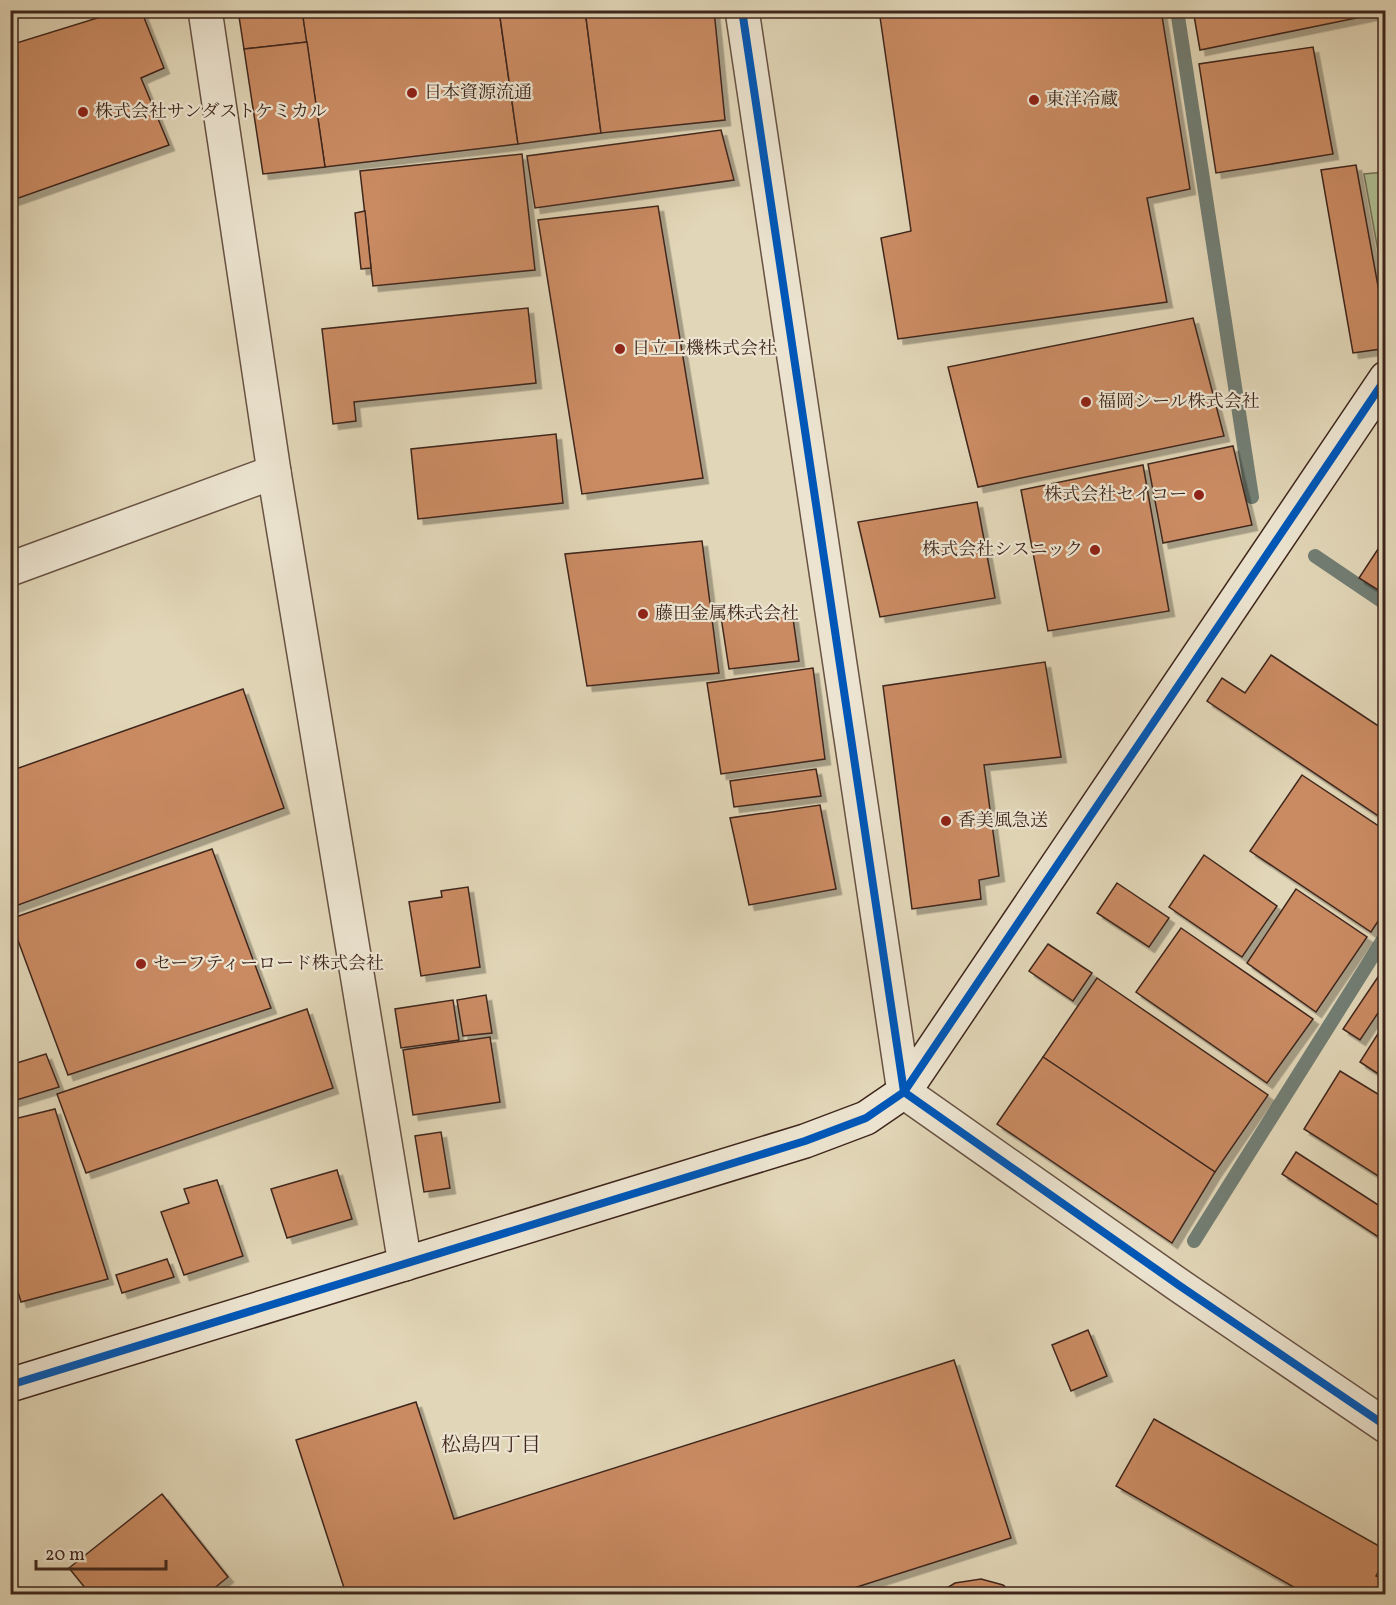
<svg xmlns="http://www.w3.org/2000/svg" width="1396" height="1605" viewBox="0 0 1396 1605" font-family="Vollkorn,'Noto Serif JP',serif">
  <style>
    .green { fill: #aebf92; stroke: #767257; stroke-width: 1.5 }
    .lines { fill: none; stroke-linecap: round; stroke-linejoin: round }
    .stream { stroke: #727e74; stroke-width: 14 }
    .building { fill: #ca8b64; stroke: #3f261c; stroke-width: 1.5; filter: url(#shadow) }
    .street-casing { stroke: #685243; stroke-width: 36 }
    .secondary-casing { stroke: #3f261c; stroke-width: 36 }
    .street { stroke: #ece4d0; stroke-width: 33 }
    .secondary { stroke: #ece4d0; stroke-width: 33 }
    .cycleway-casing { stroke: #ece4d0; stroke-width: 11 }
    .cycleway { stroke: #0057b8; stroke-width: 8 }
    .poi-dot { fill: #8f2418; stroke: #ece4d0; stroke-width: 2 }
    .labels { text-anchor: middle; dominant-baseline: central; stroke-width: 4.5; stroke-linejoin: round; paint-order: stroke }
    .poi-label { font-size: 18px; fill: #3f261c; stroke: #ece4d0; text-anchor: start }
    .neighbourhood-label { font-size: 20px; fill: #3f261c; stroke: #ece4d0 }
  </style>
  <defs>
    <filter id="shadow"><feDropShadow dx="5.5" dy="5.5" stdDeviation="0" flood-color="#0004"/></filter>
  </defs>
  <rect width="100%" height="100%" fill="#e1d6b7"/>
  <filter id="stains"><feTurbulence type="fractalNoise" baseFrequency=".00333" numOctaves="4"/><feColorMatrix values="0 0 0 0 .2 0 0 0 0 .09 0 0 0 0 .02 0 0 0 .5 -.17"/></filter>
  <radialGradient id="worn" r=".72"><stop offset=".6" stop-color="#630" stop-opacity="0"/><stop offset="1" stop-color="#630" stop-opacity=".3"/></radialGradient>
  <!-- green -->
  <polygon class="green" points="1385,172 1385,255 1379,256 1364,174"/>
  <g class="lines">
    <!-- stream -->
    <g class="stream">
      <polyline points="1177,10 1252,497"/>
      <polyline points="1315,556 1386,604"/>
      <polyline points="1194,1241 1386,935"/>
    </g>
  </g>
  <!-- building -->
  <g class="building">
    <polygon points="123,10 141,10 164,68 141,78 169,145 10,201 10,45"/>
    <polygon points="238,10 302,10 307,42 244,49"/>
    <polygon points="302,10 499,10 518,144 325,167"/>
    <polygon points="499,10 585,10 601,133 518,144"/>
    <polygon points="585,10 714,10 725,120 601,133"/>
    <polygon points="879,10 1161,10 1190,189 1147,198 1167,302 898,339 881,238 911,231"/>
    <polygon points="1193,10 1386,10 1386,12 1200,50"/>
    <polygon points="307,42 325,167 263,174 244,49"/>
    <polygon points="1313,47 1333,154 1216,173 1199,64"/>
    <polygon points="721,130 734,180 535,208 527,156"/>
    <polygon points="522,154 535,270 373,286 360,171"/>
    <polygon points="1356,165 1386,330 1381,349 1353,353 1321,170"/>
    <polygon points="658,206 703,478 582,494 538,220"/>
    <polygon points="365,211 371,268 361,269 355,213"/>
    <polygon points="528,308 536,383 354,402 356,421 333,424 322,329"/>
    <polygon points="1193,318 1224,436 978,487 948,367"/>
    <polygon points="556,434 563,503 418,519 411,449"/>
    <polygon points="1233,446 1252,525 1163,543 1148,464"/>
    <polygon points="1143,465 1169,611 1048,631 1021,490"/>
    <polygon points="977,502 995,598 880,617 858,522"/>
    <polygon points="702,541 719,673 587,686 565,554"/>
    <polygon points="1380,546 1386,550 1386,595 1359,578"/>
    <polygon points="792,611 799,661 729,669 721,617"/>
    <polygon points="1271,655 1386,731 1386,821 1207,701 1222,678 1245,693"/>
    <polygon points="1045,662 1061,757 984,765 999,876 979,880 981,899 912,909 883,686"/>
    <polygon points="813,668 825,759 721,774 707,683"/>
    <polygon points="243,689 284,808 10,908 10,771"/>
    <polygon points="816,769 821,796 734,807 730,781"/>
    <polygon points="1302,775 1386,831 1386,909 1371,932 1250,851"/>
    <polygon points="820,805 836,889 749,905 730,818"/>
    <polygon points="212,849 271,1008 68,1075 10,919"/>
    <polygon points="1204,855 1277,906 1242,957 1169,907"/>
    <polygon points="1117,883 1169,918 1149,947 1097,913"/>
    <polygon points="468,887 480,967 421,976 409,902 442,897 441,891"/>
    <polygon points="1296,889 1367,937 1316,1012 1247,963"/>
    <polygon points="1181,928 1313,1019 1267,1083 1136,992"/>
    <polygon points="1048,944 1092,973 1073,1001 1029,971"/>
    <polygon points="1386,965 1386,1001 1360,1040 1343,1029"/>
    <polygon points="1097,978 1268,1095 1215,1172 1043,1057"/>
    <polygon points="486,995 492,1033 463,1036 457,1000"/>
    <polygon points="453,1000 459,1040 401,1048 395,1009"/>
    <polygon points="307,1009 333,1088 86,1173 57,1094"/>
    <polygon points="1386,1021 1386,1079 1360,1062"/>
    <polygon points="490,1037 500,1102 413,1115 403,1050"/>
    <polygon points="46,1054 59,1087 10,1102 10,1065"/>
    <polygon points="1043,1057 1215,1172 1172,1243 997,1124"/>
    <polygon points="1340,1071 1386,1099 1386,1181 1304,1129"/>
    <polygon points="55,1109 108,1279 21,1302 10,1266 10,1120"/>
    <polygon points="441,1132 450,1188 424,1192 415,1136"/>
    <polygon points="1296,1152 1386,1210 1386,1235 1383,1240 1282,1174"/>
    <polygon points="337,1170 352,1219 287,1238 271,1189"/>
    <polygon points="217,1180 243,1256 184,1275 161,1212 189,1203 184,1189"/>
    <polygon points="167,1259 174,1277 122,1293 116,1275"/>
    <polygon points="1088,1330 1107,1376 1071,1391 1052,1345"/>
    <polygon points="954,1360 1011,1538 835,1594 346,1594 296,1440 416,1402 454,1519"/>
    <polygon points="1154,1419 1386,1550 1386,1559 1376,1576 1386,1581 1386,1594 1306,1594 1116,1486"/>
    <polygon points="162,1494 228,1577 207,1594 90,1594 69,1568"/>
    <polygon points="981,1579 1003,1585 1014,1594 937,1594 955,1583"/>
  </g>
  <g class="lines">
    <defs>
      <g id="street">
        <polyline points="205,10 274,472 405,1264"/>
        <polyline points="742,10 904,1092 1180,1286 1386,1426"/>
        <polyline points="10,569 274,472"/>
      </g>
      <polyline id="secondary" points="10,1385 805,1141 866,1118 904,1092 1386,378"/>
    </defs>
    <!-- street casing -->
    <use href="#street" class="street-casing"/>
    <!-- secondary casing -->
    <use href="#secondary" class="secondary-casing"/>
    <!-- street -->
    <use href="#street" class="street"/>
    <!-- secondary -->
    <use href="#secondary" class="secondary"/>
    <defs>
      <g id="cycleway">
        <polyline points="742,10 904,1092 1180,1286 1386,1426"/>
        <polyline points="10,1385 805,1141 866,1118 904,1092 1386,378"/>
      </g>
    </defs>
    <!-- cycleway casing -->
    <use href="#cycleway" class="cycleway-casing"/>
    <!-- cycleway -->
    <use href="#cycleway" class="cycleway"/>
  </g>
  <!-- markers -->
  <g class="poi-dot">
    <circle cx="412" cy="93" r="6"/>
    <circle cx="1034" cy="100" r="6"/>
    <circle cx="83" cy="112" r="6"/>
    <circle cx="620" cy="349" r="6"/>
    <circle cx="1086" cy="402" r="6"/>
    <circle cx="1199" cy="495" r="6"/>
    <circle cx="1095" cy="550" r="6"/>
    <circle cx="643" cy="614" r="6"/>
    <circle cx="946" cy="821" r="6"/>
    <circle cx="141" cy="964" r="6"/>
  </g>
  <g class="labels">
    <!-- poi labels -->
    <g class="poi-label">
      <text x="424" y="93">日本資源流通</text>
      <text x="1046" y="100">東洋冷蔵</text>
      <text x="95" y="112">株式会社サンダストケミカル</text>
      <text x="632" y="349">日立工機株式会社</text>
      <text x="1098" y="402">福岡シール株式会社</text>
      <text x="1187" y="495" text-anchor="end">株式会社セイコー</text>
      <text x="1083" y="550" text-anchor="end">株式会社シスニック</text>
      <text x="655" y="614">藤田金属株式会社</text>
      <text x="958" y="821">香美風急送</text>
      <text x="153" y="964">セーフティーロード株式会社</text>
    </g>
    <!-- neighbourhood labels -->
    <g class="neighbourhood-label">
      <text x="491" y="1446">松島四丁目</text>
    </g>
  </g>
  <!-- margin -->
  <rect width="1396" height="1605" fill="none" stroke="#e1d6b7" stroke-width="36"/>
  <rect x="12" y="12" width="1372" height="1581" fill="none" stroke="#3f261c" stroke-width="3"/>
  <rect x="18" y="18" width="1360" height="1569" fill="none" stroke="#3f261c" stroke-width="1.5"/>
  <!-- scale -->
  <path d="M36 1560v9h130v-9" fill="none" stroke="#3f261c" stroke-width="3"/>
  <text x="45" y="1560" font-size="18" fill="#3f261c" stroke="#ece4d0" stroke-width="4.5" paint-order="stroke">20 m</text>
  <rect width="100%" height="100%" filter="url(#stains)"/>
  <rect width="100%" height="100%" fill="url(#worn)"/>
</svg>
